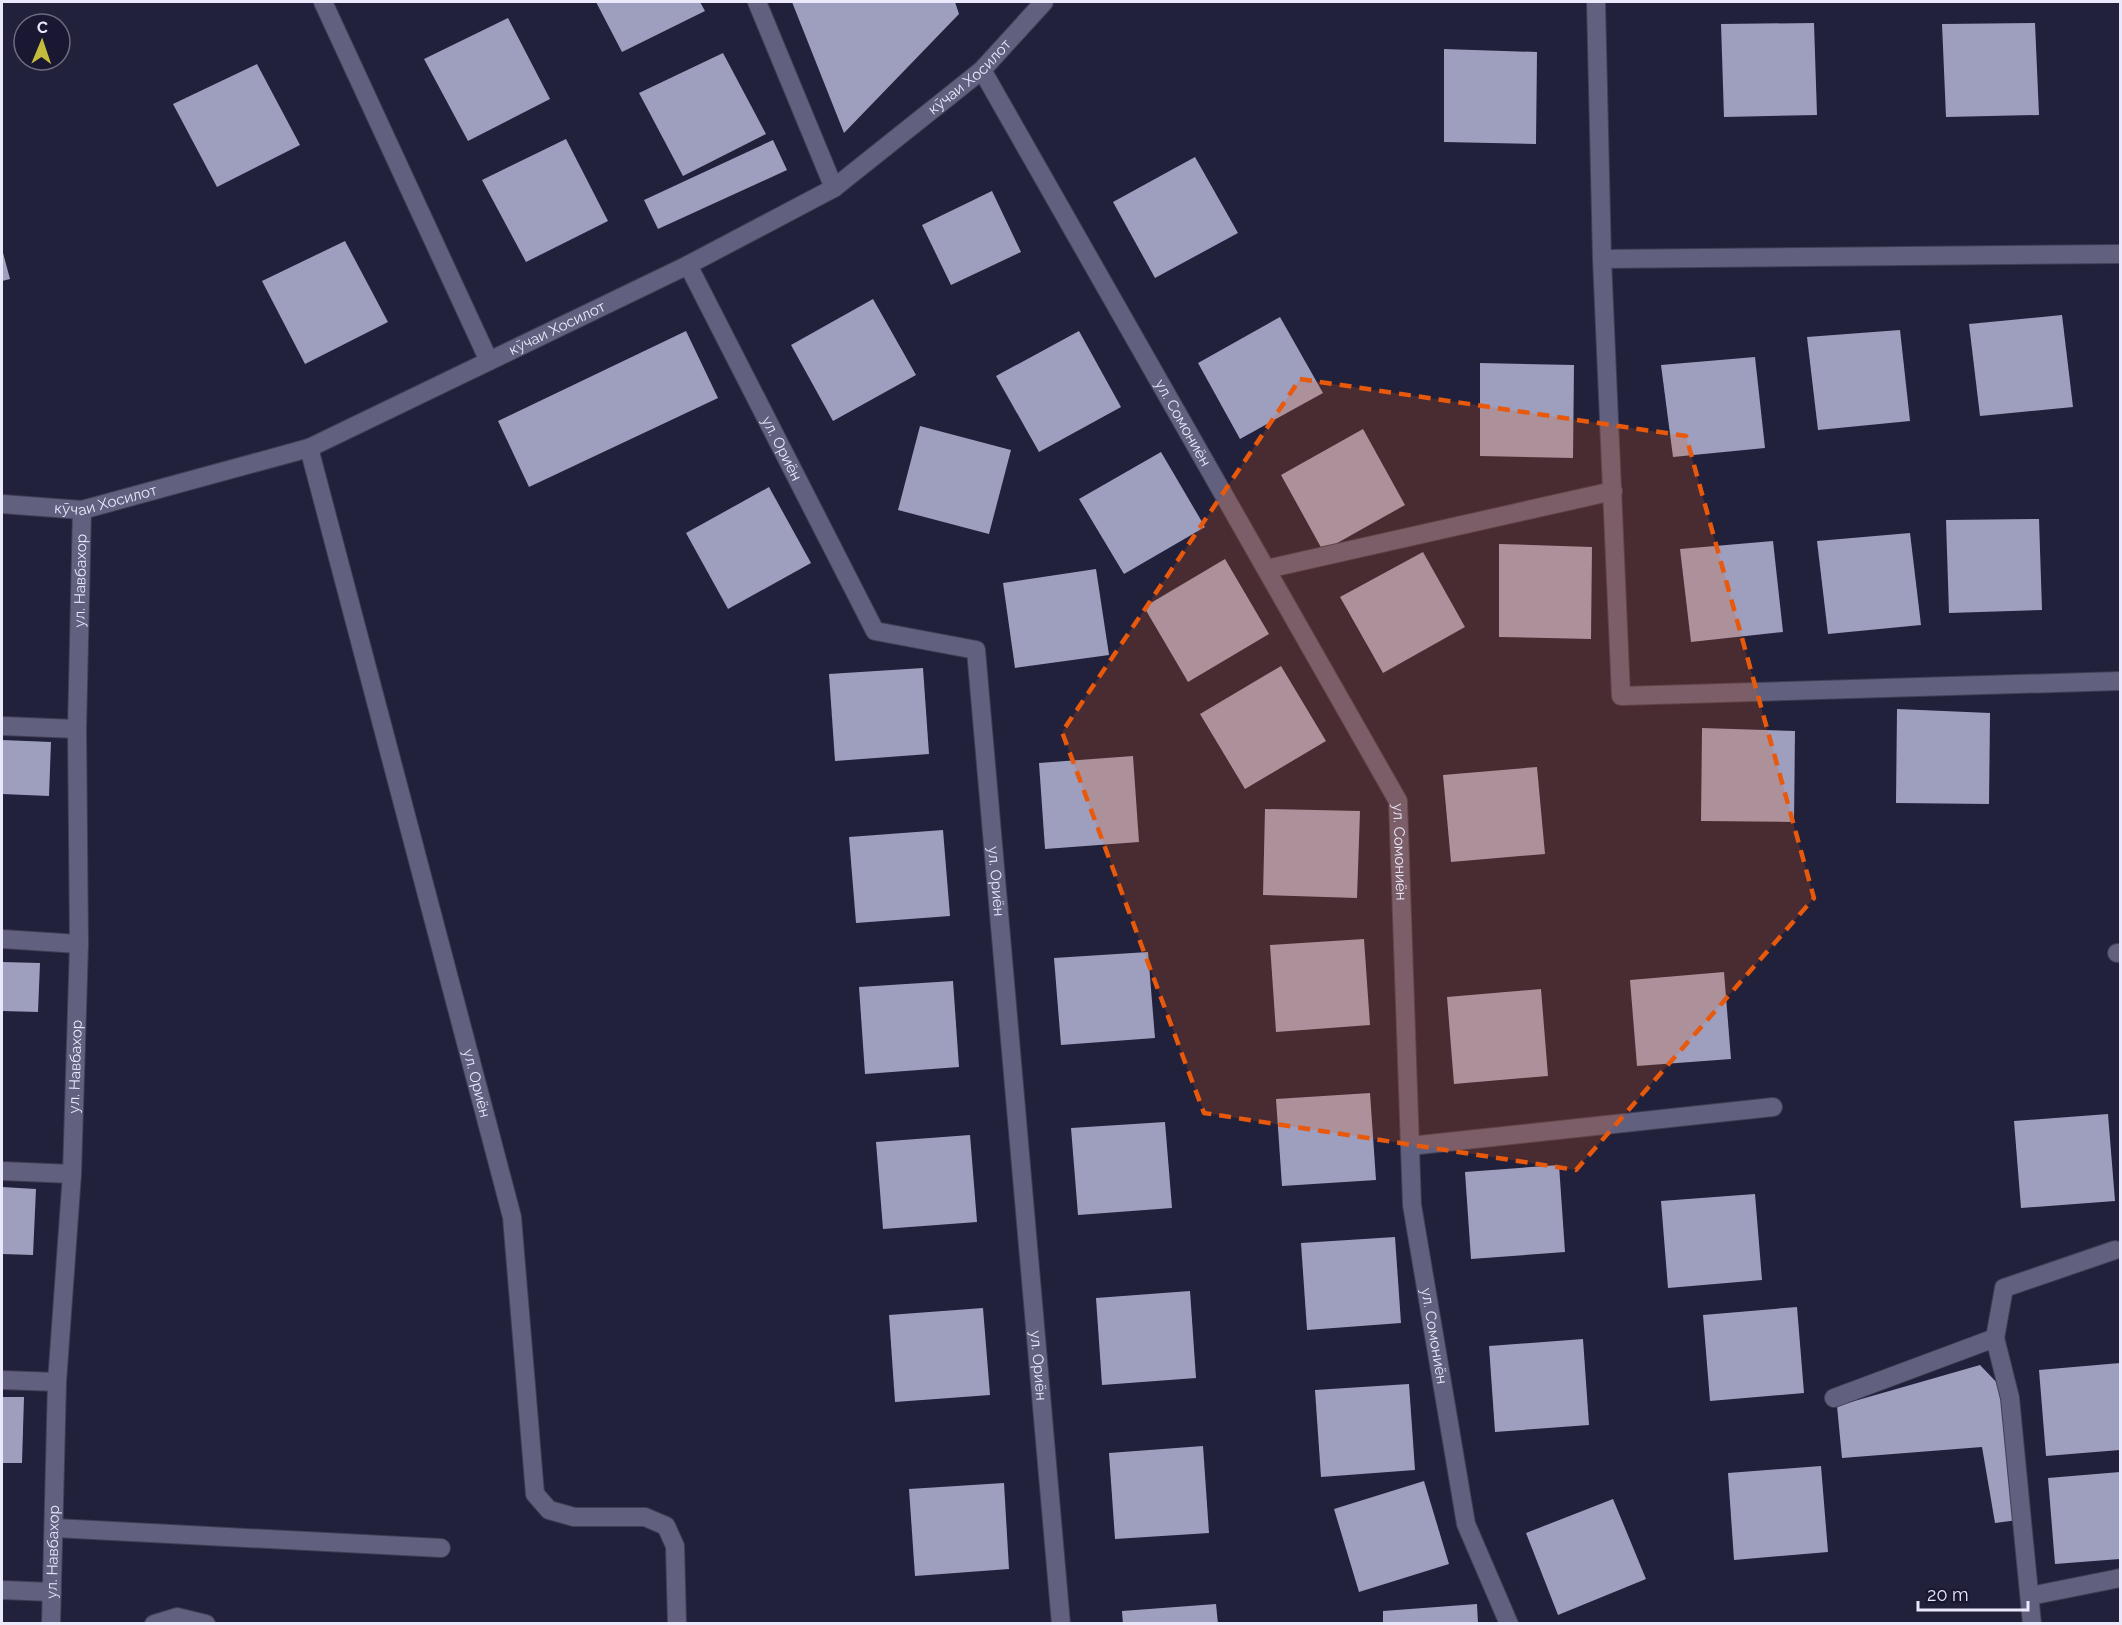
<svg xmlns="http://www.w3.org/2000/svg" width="2122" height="1625" viewBox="0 0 2122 1625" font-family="Raleway,sans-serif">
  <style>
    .building { fill: #9e9ebf }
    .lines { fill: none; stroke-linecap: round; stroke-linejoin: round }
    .minor-casing { stroke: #413f55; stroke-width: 20 }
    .minor { stroke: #61607f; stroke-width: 18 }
    .marked { fill: #e8590c; fill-opacity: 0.2; stroke: #e8590c; stroke-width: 4.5; stroke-dasharray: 12 8; stroke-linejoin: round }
    .labels { text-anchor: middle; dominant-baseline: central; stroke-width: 6; stroke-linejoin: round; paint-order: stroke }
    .street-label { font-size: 15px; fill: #e9e9fb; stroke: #191731 }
  </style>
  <rect width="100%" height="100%" fill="#22213b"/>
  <!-- building -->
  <g class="building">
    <polygon points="596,2 700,2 705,11 622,52"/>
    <polygon points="792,2 955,2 959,14 844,133"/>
    <polygon points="508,18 550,99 468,141 424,59"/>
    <polygon points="1814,23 1817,115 1724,117 1721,24"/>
    <polygon points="2035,23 2039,115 1946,117 1942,24"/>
    <polygon points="1444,49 1537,52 1536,144 1444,142"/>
    <polygon points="723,53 766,134 683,176 639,93"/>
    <polygon points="257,64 300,145 217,187 173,104"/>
    <polygon points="566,139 608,221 526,262 482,180"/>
    <polygon points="773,140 787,170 658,229 644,200"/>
    <polygon points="1195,157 1238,233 1155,278 1113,202"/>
    <polygon points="992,191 1021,252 951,285 922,225"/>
    <polygon points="345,241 388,322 305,364 262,281"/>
    <polygon points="2,249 10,279 2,281"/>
    <polygon points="873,299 916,375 833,421 791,345"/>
    <polygon points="2062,315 2073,407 1980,416 1969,324"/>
    <polygon points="1280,317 1323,393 1240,439 1198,363"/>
    <polygon points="1900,330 1910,421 1818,430 1807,337"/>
    <polygon points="686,331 718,398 529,487 498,421"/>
    <polygon points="1079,331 1121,407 1039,452 996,376"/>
    <polygon points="1755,357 1765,448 1673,457 1661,365"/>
    <polygon points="1480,363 1574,365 1573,458 1480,456"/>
    <polygon points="920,426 1011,450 989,534 898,510"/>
    <polygon points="1363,429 1405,505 1323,551 1281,475"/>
    <polygon points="1161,452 1205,527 1124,574 1079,499"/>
    <polygon points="769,487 811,563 728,609 686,533"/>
    <polygon points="2039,519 2042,610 1949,613 1946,520"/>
    <polygon points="1910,533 1921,625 1828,634 1817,541"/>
    <polygon points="1773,541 1783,632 1691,642 1680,549"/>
    <polygon points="1499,544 1592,547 1591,639 1499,637"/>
    <polygon points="1423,552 1465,627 1383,673 1340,597"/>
    <polygon points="1225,559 1269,634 1188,682 1144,607"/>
    <polygon points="1096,569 1109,655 1015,668 1003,583"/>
    <polygon points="1281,666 1326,741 1245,789 1200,714"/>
    <polygon points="923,668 929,754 835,761 829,674"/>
    <polygon points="1897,709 1990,713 1989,804 1896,803"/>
    <polygon points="1702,728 1795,731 1794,822 1701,821"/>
    <polygon points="2,740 51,742 49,796 2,794"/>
    <polygon points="1133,756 1139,842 1045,849 1039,763"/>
    <polygon points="1537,767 1545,854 1451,862 1443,775"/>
    <polygon points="1265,809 1360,811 1357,898 1263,895"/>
    <polygon points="943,830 950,916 856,923 849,837"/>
    <polygon points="1364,939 1370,1025 1276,1032 1270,945"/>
    <polygon points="1148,952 1155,1038 1061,1045 1054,958"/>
    <polygon points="2,962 40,963 38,1012 2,1011"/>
    <polygon points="1724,972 1731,1059 1637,1066 1630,980"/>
    <polygon points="953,981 959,1067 865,1074 859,987"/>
    <polygon points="1541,989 1548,1076 1454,1084 1447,997"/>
    <polygon points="1370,1093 1376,1180 1282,1186 1276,1099"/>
    <polygon points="2108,1114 2115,1201 2021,1208 2014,1121"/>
    <polygon points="1165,1122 1172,1208 1078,1215 1071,1128"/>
    <polygon points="970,1135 977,1222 883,1229 876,1142"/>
    <polygon points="1559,1165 1565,1252 1471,1259 1465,1172"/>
    <polygon points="2,1187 36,1189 33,1255 2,1254"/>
    <polygon points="1755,1194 1762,1280 1668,1288 1661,1201"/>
    <polygon points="1395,1237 1401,1323 1307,1330 1301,1243"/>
    <polygon points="1190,1291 1196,1378 1102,1385 1096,1298"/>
    <polygon points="1797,1307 1804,1393 1710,1401 1703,1315"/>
    <polygon points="983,1308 990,1395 895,1402 889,1315"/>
    <polygon points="1583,1339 1589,1425 1495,1432 1489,1346"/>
    <polygon points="2120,1363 2120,1450 2046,1456 2039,1370"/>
    <polygon points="1980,1365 2003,1389 2018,1520 1995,1523 1982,1447 1842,1458 1837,1406"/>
    <polygon points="1409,1384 1415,1470 1321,1477 1315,1390"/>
    <polygon points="2,1397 24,1397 22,1463 2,1463"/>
    <polygon points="1203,1446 1209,1533 1115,1539 1109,1453"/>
    <polygon points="1821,1466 1828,1552 1734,1560 1728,1473"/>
    <polygon points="2120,1472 2120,1559 2055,1564 2048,1478"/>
    <polygon points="1424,1481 1449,1564 1359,1592 1334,1509"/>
    <polygon points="1004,1483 1009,1569 915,1576 909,1489"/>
    <polygon points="1613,1499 1646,1579 1558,1615 1526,1533"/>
    <polygon points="1216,1604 1218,1624 1123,1624 1122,1611"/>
    <polygon points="1477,1604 1478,1624 1383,1624 1383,1611"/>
  </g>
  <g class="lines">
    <defs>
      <g id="minor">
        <polyline points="323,2 489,361"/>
        <polyline points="757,2 834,188"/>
        <polyline points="1596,2 1602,259 1621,696 2120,681"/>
        <path id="s1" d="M982,70L1398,801L1412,1205L1466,1524L1509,1624"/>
        <polyline points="1602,259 2120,254"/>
        <path id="s2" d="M688,265L875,631L976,650L1061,1624"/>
        <path id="s3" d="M309,448L512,1217L535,1494L549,1510L574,1517H645L666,1526L675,1546L677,1624"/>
        <path id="s4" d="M2,504L82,510L309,448L688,265L834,188L982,70L1044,2"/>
        <polyline points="1267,569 1613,491"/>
        <polyline points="2,726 77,729"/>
        <polyline points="2,939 79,944"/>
        <polyline points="2117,953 2120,953"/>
        <polyline points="1410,1146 1773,1107"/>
        <polyline points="2,1171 72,1174"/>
        <polyline points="1995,1338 2004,1288 2115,1250"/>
        <polyline points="2,1380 57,1382"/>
        <polyline points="1834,1398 1995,1338 2010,1398 2032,1624"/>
        <polyline points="55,1528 441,1548"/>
        <polyline points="2,1590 52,1592"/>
        <polyline points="2030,1596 2120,1578"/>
        <path id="s5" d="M51,1624L57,1382L72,1174L79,944L77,729L82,510"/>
        <polyline points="154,1624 177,1617 206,1624"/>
      </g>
    </defs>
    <!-- minor casing -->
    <use href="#minor" class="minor-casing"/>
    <!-- minor -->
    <use href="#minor" class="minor"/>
  </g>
  <!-- marked area -->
  <path class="marked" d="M1300,379L1686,436L1814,898L1576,1170L1204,1113L1062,732Z"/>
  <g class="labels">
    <!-- street labels -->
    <g class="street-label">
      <text stroke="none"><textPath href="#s4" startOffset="1077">кӯчаи Хосилот</textPath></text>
      <text stroke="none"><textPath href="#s4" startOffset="591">кӯчаи Хосилот</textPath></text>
      <text stroke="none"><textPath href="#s1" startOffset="406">ул. Сомониён</textPath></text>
      <text stroke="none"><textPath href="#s2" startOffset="206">ул. Ориён</textPath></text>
      <text stroke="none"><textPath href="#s4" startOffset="105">кӯчаи Хосилот</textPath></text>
      <text stroke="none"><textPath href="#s5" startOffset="1044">ул. Навбахор</textPath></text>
      <text stroke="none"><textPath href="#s1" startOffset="892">ул. Сомониён</textPath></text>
      <text stroke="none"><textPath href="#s2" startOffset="746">ул. Ориён</textPath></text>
      <text stroke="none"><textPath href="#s5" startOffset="558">ул. Навбахор</textPath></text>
      <text stroke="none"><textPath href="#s3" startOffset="657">ул. Ориён</textPath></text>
      <text stroke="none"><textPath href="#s1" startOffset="1378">ул. Сомониён</textPath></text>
      <text stroke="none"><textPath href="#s2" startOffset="1232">ул. Ориён</textPath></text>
      <text stroke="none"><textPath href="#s5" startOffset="72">ул. Навбахор</textPath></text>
    </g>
  </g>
  <!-- border -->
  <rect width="2122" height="1625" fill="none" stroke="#e9e9fb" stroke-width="6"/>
  <!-- north arrow -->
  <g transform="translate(42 42) rotate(2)"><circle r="28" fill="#191731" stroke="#6c6b82" stroke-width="1.5"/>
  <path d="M0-4.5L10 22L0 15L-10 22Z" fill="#c4bc3d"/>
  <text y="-9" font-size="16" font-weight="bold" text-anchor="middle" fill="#e9e9fb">С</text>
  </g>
  <!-- scale -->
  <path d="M1918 1601v9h110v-9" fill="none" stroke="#e9e9fb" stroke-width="3"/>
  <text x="1927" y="1601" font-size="18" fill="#e9e9fb" stroke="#191731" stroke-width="4.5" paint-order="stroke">20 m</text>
</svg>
